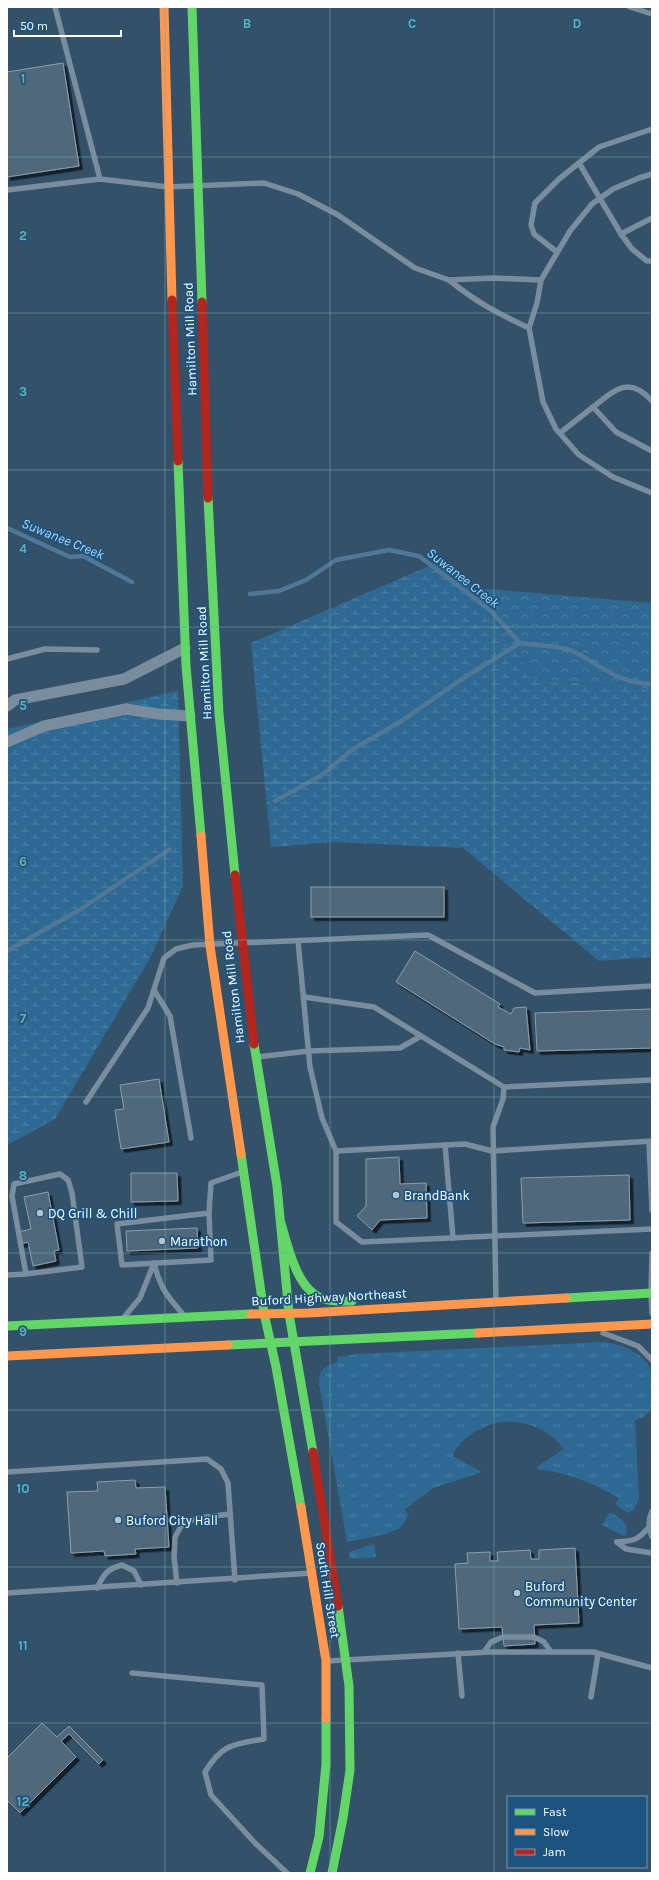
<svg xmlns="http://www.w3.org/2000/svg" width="659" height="1880" viewBox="0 0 659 1880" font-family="Karla,sans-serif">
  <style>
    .grass { fill: url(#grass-tufts) }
    .forest { fill: url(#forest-crowns) }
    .wetland { fill: url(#wetland-marsh) }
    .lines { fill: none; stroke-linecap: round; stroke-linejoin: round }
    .stream { stroke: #507796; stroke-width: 4.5 }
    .building { fill: #4f687b; stroke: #8c9fae; filter: url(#shadow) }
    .lane { stroke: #798d9f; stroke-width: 5.5 }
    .street { stroke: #798d9f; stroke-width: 11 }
    .fast { stroke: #63d668; stroke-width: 9 }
    .slow { stroke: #ff974d; stroke-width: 9 }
    .jam { stroke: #b3261e; stroke-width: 9 }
    .grid { fill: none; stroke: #6fada8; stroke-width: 1; stroke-opacity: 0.55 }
    .poi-dot { fill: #b8c2ca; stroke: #1d547f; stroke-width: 1.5 }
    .labels { text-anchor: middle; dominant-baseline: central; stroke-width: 3.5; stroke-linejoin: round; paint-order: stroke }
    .street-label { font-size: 13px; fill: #fff; stroke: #1d547f }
    .poi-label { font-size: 13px; fill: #fff; stroke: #1d547f; text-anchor: start }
    .water-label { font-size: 14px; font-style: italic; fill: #acd4f0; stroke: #1d547f }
    .grid-label { font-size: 13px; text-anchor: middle; font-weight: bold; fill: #6fada8; stroke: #1d547f; stroke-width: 3.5; stroke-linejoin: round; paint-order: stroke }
  </style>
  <defs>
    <pattern id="grass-tufts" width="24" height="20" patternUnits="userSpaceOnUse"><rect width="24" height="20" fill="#2e6994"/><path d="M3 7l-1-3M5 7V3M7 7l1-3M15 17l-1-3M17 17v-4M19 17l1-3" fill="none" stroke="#4d80a4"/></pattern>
    <pattern id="forest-crowns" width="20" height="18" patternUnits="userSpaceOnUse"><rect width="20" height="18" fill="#2e6994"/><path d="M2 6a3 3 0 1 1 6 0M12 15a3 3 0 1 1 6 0" fill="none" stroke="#4d80a4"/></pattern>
    <pattern id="wetland-marsh" width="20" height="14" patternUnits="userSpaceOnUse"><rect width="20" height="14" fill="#2e6994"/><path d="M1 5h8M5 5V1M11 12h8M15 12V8" fill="none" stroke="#4d80a4"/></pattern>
    <filter id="shadow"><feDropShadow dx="3.5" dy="3.5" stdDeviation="0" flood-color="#0009"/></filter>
  </defs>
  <rect width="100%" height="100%" fill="#335169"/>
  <!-- grass -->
  <g class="grass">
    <path d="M604,1342C621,1344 649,1354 652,1375C653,1386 652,1398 652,1409L642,1418L635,1420L639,1499L634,1510L628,1513L615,1504L619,1498C593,1483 566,1472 537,1469L538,1466L564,1449C542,1420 500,1412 470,1435C463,1441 455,1447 453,1456L482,1472L433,1488L404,1510L409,1515L400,1528L386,1534L347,1542L319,1383C319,1369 325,1367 337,1362V1357L357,1354Z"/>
    <path d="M610,1512C619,1517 633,1525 624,1536L602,1525Z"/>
    <polygon points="374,1544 376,1557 354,1559 350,1558 349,1552"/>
  </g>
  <!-- forest -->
  <polygon class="forest" points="476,588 652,603 652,690 534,679"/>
  <!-- wetland -->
  <g class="wetland">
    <polygon points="438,562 476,588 534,679 652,690 652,957 599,961 463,848 336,842 271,847 251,643"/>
    <polygon points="178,691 183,886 150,958 55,1119 7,1145 7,729"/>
  </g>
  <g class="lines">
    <!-- stream -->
    <g class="stream">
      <polyline points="7,528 70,557 83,556 132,582"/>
      <path d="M250,594L279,591L306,580L336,560L389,550L419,556L490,610L520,643C536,646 558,645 572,651C604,666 614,682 652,684"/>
      <polyline points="275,801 322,775 353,749 400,722 462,679 520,643"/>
      <polyline points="7,951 81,909 170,849"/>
    </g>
  </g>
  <!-- building -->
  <g class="building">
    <polygon points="63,63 79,166 7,177 7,72"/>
    <rect x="311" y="887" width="133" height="30"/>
    <polygon points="415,951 500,1004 498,1007 511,1014 514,1008 526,1007 530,1050 520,1048 519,1052 504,1050 504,1047 495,1044 396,982"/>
    <polygon points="652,1009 652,1048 537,1051 535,1013"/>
    <polygon points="159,1079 169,1142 121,1149 115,1110 124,1109 120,1085"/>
    <polygon points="399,1157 400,1184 426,1183 427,1218 380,1220 372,1230 357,1216 366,1206 366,1159"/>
    <polygon points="131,1173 177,1173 178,1201 131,1202"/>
    <polygon points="629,1175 630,1220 523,1223 521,1178"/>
    <polygon points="48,1192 59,1250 54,1251 56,1261 33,1266 28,1242 21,1244 18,1232 31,1229 24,1197"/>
    <polygon points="197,1228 198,1248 127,1251 126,1231"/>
    <polygon points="135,1480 136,1488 165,1487 169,1547 135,1549 136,1554 105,1556 104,1551 71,1553 67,1492 98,1491 97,1482"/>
    <polygon points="575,1548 579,1623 534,1625 535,1644 504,1646 502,1627 459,1629 455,1564 468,1563 467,1553 490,1552 490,1561 498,1561 497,1552 530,1550 531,1559 539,1559 539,1550"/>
    <polygon points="42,1723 57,1737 69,1726 103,1760 99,1764 69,1734 61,1741 76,1757 20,1813 7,1800 7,1758"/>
  </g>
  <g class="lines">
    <!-- lane -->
    <g class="lane">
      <polyline points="55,7 100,179"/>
      <polyline points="630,7 652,14"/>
      <polyline points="579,163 621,234 652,218"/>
      <polyline points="652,174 639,178 613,189 592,204 570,231 541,280 537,303 529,328 543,402 556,429 579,455 613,477 652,493"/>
      <polyline points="7,190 100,179 168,187 264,183 298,194 338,215 415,268 449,280 493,278 541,280"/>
      <polyline points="621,234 632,249 647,261 652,261"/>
      <polyline points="557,252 534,234 531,225 535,203 559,179 599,147 652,129"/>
      <path d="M449,280C476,302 497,313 529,328"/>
      <path d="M593,407C615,390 629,375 652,401"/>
      <polyline points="560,433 593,407 616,432 652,451"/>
      <polyline points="7,659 45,649 97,650"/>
      <polyline points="298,941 310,1067 322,1118 336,1151 336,1222 362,1242 652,1229"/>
      <polyline points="154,990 170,1016 191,1138"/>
      <polyline points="304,997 374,1007 504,1087 503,1099 493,1127 496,1301"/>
      <polyline points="257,1057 309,1051 400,1048 421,1036"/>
      <polyline points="504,1087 652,1080"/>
      <polyline points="86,1102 148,1008 164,958 176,949 193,945 428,935 535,993 652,986"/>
      <polyline points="649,1142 652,1210"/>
      <polyline points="445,1145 453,1238"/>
      <polyline points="336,1151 465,1144 492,1151 652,1141"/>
      <polyline points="209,1213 211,1260 122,1265 117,1224 209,1213 211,1183 242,1172"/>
      <polyline points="652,1253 651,1294 652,1313"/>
      <path d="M154,1263C160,1287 166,1295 182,1313"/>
      <polyline points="7,1275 26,1274 82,1267 72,1193 68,1180 60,1174 14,1184 12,1196 26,1274"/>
      <polyline points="125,1316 140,1298 154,1263"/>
      <polyline points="603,1333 638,1346 652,1360"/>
      <polyline points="7,1472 207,1459 221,1469 228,1483 235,1580"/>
      <path d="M652,1511C648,1520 648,1528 652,1537"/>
      <path d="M617,1542C634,1541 638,1540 649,1527"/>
      <polyline points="617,1542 626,1549 652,1553"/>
      <polyline points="177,1583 174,1557 175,1537 183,1523 199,1518 230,1514"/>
      <path d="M97,1588C104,1574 107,1569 122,1565L134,1571L141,1585"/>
      <polyline points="7,1593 312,1573"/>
      <polyline points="484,1652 491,1642 503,1637 534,1637 544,1642 551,1652"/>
      <polyline points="458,1653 462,1696"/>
      <polyline points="327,1661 490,1652 593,1652 652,1668"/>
      <path d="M132,1673L262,1685L264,1739C234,1744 222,1744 205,1772L211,1795L255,1843L287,1873"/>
      <polyline points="591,1697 598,1654"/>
    </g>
    <!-- street -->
    <g class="street">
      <polyline points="7,706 15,700 124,679 185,648"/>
      <polyline points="7,742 44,726 126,709 158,714 190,716"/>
    </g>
    <!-- fast -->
    <g class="fast">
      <polyline points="192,7 202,302"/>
      <polyline points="178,461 186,666 201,836"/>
      <polyline points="208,498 219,714 235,875"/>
      <polyline points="254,1044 277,1186 289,1314 313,1452"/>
      <polyline points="241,1154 264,1313 276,1367 301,1507"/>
      <path d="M281,1223C288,1247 297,1291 324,1299C333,1302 343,1301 352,1301"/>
      <polyline points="566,1298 652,1293"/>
      <polyline points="7,1326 251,1314"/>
      <polyline points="228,1345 478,1333"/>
      <polyline points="310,1873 319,1837 326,1764 326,1719"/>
      <polyline points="332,1873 343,1818 350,1770 349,1686 338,1606"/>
    </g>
    <!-- slow -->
    <g class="slow">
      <polyline points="164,7 172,300"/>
      <polyline points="201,836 210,946 241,1154"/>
      <polyline points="251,1314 308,1313 566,1298"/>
      <polyline points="478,1333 652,1324"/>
      <polyline points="7,1356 228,1345"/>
      <polyline points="301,1507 326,1661 326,1719"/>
    </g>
    <!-- jam -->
    <g class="jam">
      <polyline points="172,300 178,461"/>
      <polyline points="202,302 208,498"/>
      <polyline points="235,875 254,1044"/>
      <polyline points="313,1452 338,1606"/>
    </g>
  </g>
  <!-- grid -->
  <path class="grid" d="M165,7V1873M330,7V1873M494,7V1873M7,157H652M7,313H652M7,470H652M7,627H652M7,783H652M7,940H652M7,1097H652M7,1253H652M7,1410H652M7,1567H652M7,1723H652"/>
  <!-- markers -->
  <g class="poi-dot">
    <circle cx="396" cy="1195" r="4"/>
    <circle cx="40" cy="1213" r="4"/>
    <circle cx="162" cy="1241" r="4"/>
    <circle cx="118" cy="1520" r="4"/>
    <circle cx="517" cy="1593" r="4"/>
  </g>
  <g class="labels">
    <!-- street labels -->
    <g class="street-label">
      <text transform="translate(190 339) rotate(-92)">Hamilton Mill Road</text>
      <text transform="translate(204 663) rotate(-93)">Hamilton Mill Road</text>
      <text transform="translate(233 987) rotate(-97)">Hamilton Mill Road</text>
      <text transform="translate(329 1297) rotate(-3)">Buford Highway Northeast</text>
      <text transform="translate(328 1590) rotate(81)">South Hill Street</text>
    </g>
    <!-- poi labels -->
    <g class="poi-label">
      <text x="404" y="1195">BrandBank</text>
      <text x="48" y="1213">DQ Grill &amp; Chill</text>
      <text x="170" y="1241">Marathon</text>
      <text x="126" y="1520">Buford City Hall</text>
      <text x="525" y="1586">Buford<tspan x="525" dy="15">Community Center</tspan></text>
    </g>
    <!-- water labels -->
    <g class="water-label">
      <text transform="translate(63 539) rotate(22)">Suwanee Creek</text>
      <text transform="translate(463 578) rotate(38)">Suwanee Creek</text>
    </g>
  </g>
  <g class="grid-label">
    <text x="247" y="28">B</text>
    <text x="412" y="28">C</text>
    <text x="577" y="28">D</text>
    <text x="23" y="83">1</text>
    <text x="23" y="240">2</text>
    <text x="23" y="396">3</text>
    <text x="23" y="553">4</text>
    <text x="23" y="710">5</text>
    <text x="23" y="866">6</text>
    <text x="23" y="1023">7</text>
    <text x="23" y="1180">8</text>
    <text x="23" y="1336">9</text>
    <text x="23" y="1493">10</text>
    <text x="23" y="1650">11</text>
    <text x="23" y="1806">12</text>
  </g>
  <!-- border -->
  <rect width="659" height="1880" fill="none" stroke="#ffffff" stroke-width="16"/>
  <!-- legend -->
  <rect x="507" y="1796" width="140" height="72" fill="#1d547f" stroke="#7798b2"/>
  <rect x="515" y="1809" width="20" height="6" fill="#63d668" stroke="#7798b2"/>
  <text x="543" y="1816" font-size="12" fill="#ffffff">Fast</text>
  <rect x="515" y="1829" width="20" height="6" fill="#ff974d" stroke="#7798b2"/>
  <text x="543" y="1836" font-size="12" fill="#ffffff">Slow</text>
  <rect x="515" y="1849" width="20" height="6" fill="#b3261e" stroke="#7798b2"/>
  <text x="543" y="1856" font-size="12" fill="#ffffff">Jam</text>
  <!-- scale -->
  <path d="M14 30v6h107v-6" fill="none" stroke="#ffffff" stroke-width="2"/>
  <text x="20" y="30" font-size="12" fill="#ffffff" stroke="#1d547f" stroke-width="3" paint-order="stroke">50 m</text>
</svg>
